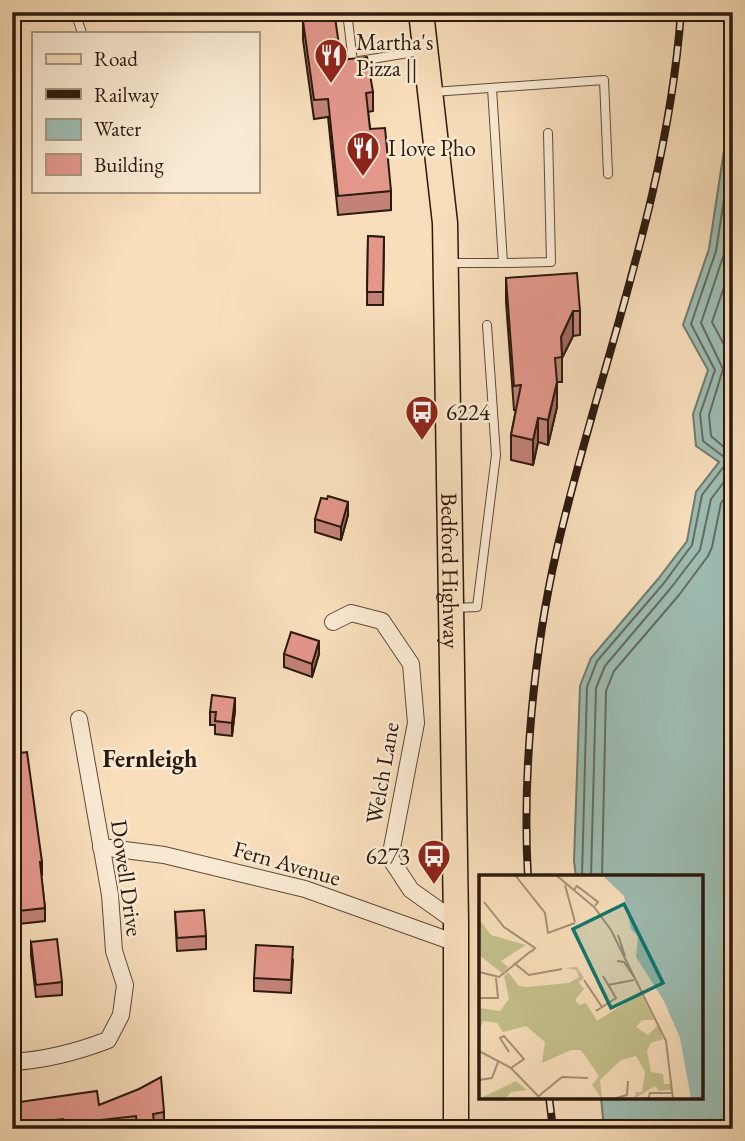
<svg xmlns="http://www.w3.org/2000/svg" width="745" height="1141" viewBox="0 0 745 1141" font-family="'EB Garamond',serif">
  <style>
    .water { fill: #9dbcb1; stroke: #6f7b70; stroke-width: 2 }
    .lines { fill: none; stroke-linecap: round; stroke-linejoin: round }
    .shore { stroke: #646b60; stroke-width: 2 }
    .lane-casing { stroke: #5e4b3a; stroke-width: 10 }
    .street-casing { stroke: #5e4b3a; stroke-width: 18 }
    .primary-casing { stroke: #2b1a0f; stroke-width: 27 }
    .lane { stroke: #faead3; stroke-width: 8 }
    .street { stroke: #faead3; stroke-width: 16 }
    .primary { stroke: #f8debb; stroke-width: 24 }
    .rail-casing { stroke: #2b1a0f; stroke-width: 8 }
    .rail { stroke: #faead3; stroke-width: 5; stroke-dasharray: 16; stroke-linecap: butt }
    .wall { fill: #c38278; stroke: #2b1a0f; stroke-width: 2 }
    .shaded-wall { fill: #9f6a61; stroke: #2b1a0f; stroke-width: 2 }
    .building { fill: #e3978b; stroke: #2b1a0f; stroke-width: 2 }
    .labels { text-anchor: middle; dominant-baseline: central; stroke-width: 5; stroke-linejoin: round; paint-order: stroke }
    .poi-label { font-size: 23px; fill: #2b1a0f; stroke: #faead3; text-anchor: start }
    .street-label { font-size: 23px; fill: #2b1a0f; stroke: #faead3 }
    .neighbourhood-label { font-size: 24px; font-weight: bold; fill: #2b1a0f; stroke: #faead3 }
    .inset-road { fill: none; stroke: #a69076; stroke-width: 2 }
    .view { fill: #0f766e; fill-opacity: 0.15; stroke: #0f766e; stroke-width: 3.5 }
    .inset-edge { fill: none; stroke: #2b1a0f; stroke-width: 3.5 }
  </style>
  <rect width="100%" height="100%" fill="#f8debb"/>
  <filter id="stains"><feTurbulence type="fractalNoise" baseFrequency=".00286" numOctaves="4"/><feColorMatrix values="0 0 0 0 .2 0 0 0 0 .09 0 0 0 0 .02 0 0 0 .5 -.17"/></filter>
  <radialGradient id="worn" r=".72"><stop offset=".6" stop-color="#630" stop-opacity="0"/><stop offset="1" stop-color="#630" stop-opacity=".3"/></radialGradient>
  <!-- water -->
  <polygon class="water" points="733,107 733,1129 604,1129 601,1097 701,1097 701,877 576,877 574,861 580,686 591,658 658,579 687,541 696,492 719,462 696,446 693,414 708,370 683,325 709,249 728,124"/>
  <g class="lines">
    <!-- shore -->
    <g class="shore">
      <polyline points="733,199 724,254 701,323 723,369 709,415 711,436 733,455"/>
      <polyline points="733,261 712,322 733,362"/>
      <polyline points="582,877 587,687 597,661 664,583 692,545 702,495 725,465 724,457 703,441 700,414 715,370 691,324 716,251 733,140"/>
      <polyline points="591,877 596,688 605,666 670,589 700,550 711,499 733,470"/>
      <polyline points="602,877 606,691 614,671 679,595 708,556 712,547 721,503 733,488"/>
    </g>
    <defs>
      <g id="lane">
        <polyline points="75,12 82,33"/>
        <polyline points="347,12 353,62 421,51"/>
        <polyline points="433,92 604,80 608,174"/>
        <polyline points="448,263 503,263 492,88"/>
        <polyline points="503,263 551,262 548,133"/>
        <polyline points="454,608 477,607 496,455 487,325"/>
      </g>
      <g id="street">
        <polyline points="333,622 351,613 382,621 411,664 416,723 390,858 411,890 456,922"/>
        <polyline points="101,847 164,855 305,889 456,943"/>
        <path d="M12,1062C46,1060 77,1052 108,1040L121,1015L125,985L114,951L110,895L79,719"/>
      </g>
      <g id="primary">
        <path id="s1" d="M421,12L445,223L456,922V1129"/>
      </g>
    </defs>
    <!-- lane casing -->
    <use href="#lane" class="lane-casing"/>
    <!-- street casing -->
    <use href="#street" class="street-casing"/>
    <!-- primary casing -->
    <use href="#primary" class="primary-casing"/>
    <!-- lane -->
    <use href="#lane" class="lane"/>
    <!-- street -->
    <use href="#street" class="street"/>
    <!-- primary -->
    <use href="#primary" class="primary"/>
    <defs>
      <g id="rail">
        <path d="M528,877C522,775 534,649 557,549C599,367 667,202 681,12"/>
        <polyline points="549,1097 553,1129"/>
      </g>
    </defs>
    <!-- rail casing -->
    <use href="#rail" class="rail-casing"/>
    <!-- rail -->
    <use href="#rail" class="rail"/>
  </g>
  <!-- wall -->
  <g class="wall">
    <polygon points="484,12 523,12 484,17"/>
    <polygon points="303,21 373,92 373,111 368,112 370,129 391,191 391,210 338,215 328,117 314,119 303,40"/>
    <polygon points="368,236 384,237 383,305 367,305"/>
    <polygon points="506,278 580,311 580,335 573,336 562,358 562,382 557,382 557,407 548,445 538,442 533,465 511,460 511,435 516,410 514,410 506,302"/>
    <polygon points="348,515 341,540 315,532 315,519"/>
    <polygon points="284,654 319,654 312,677 284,667"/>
    <polygon points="235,710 232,736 215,734 215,725 210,725 210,712"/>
    <polygon points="12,754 42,862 42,875 41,875 45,908 45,921 19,924 12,877"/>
    <polygon points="175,912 206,936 206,949 177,951"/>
    <polygon points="31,942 62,982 62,995 36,997 31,955"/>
    <polygon points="293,960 291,993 254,991 254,978"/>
    <polygon points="99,1105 164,1112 164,1125 154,1127 154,1129 12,1129"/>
  </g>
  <!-- shaded-wall -->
  <g class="shaded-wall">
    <polygon points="573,311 573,336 562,358 561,337"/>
    <polygon points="557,382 557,407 548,445 548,420"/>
    <polygon points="538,418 538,442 533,465 533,440"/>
    <polygon points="348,502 348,515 341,540 341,527"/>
    <polygon points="319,641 319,654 312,677 312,664"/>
    <polygon points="235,698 235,710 232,736 232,723"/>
  </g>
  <!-- building -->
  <g class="building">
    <polygon points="335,17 341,60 367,57 373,92 366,93 370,129 385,128 391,191 338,196 328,99 314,100 303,21"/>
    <polygon points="368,236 384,237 383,292 367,292"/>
    <polygon points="577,273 580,311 573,311 561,337 562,357 555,358 557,382 548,420 538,418 533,440 511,435 521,385 514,386 506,278"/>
    <polygon points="328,496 348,502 341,527 315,519 321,498 327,499"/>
    <polygon points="291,632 319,641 312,664 284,654"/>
    <polygon points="212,695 235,698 232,723 215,721 216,712 210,712"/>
    <polygon points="27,752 42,862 40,862 45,908 19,911 12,864 12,754"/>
    <polygon points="204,910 206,936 177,938 175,912"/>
    <polygon points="57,939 62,982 36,985 31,942"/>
    <polygon points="256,945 293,947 291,980 254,978"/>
    <polygon points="161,1077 164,1112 153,1114 154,1122 137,1124 136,1116 64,1124 63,1119 36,1122 37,1126 22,1129 12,1129 12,1103 97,1091 99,1105 139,1089"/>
  </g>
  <!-- icons -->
  <defs>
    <symbol id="restaurant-pin" viewBox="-11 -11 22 30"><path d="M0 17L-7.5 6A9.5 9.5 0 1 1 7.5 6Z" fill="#8f2418" stroke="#faead3"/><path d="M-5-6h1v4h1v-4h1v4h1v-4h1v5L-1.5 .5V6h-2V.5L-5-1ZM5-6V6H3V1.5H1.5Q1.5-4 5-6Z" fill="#fff"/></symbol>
    <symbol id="bus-pin" viewBox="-11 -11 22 30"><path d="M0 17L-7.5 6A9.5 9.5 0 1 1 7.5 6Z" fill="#8f2418" stroke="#faead3"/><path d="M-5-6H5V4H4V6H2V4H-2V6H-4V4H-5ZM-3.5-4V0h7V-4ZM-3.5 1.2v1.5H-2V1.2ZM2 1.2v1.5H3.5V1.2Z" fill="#fff"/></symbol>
  </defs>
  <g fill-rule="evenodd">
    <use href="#restaurant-pin" x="312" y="36" width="38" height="52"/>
    <use href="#restaurant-pin" x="344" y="129" width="38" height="52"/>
    <use href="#bus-pin" x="403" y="393" width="38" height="52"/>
    <use href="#bus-pin" x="415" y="837" width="38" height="52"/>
  </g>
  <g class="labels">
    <!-- poi labels -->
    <g class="poi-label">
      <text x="356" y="42">Martha's<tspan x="356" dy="26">Pizza ||</tspan></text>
      <text x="388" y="148">I love Pho</text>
      <text x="446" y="412">6224</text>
      <text x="410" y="856" text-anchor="end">6273</text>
    </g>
    <!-- street labels -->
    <g class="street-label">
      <text stroke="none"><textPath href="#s1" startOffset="560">Bedford Highway</textPath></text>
      <text transform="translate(382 773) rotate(-80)">Welch Lane</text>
      <text transform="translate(287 863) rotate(16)">Fern Avenue</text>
      <text transform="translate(127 878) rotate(82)">Dowell Drive</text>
    </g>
    <!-- neighbourhood labels -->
    <g class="neighbourhood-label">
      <text x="150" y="758">Fernleigh</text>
    </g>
  </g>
  <!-- overview -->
  <g transform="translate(479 875)">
    <rect width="224" height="224" fill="#f8debb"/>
    <path d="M0,44L12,60L47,70L22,86L29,92L23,98L0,80ZM98,92L105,103L100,107L105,114L96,125L100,130L107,128L118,146L162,118L175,145H163L157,152L169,160L179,150L184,164L172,168L168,176L172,197L184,199L185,209H193L192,215L180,216L176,211L155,224L157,217H163L166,197L157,181L142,185L121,205L123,224L113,210L120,201L102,175H92L63,188L66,167L47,151L24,157L18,148L4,146L0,156V133L21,136L30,124L25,101L29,97L40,111L48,112L90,108L100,102L97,95L87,93ZM37,206L48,215L32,217L26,224H0Z" fill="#c3c08c"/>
    <path d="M123,0H224V224H212L201,163L185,126L157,82L159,62L152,54L145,21Z" fill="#9dbcb1"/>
    <path class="inset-road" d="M36,0L66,38L69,58L96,48M77,0L115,32L132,55L187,166L194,224M86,10L96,47M95,15L98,11L119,27L116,31M5,27L25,52L56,73L52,77M139,60L146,81M138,86L145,87L155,102M35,88L50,100L83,94M0,97L20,102L52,76M105,105L123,132M129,110L155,105M0,123H19L17,103M117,136L137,123L124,101M0,176L32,193L62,224M30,177L21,163L25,161L45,184L32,193M0,205L13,203L19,187M56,224L83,202L109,203M134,224L148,220L149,206M169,224L171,218H193"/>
    <path class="view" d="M145,29L184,108L132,133L94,54Z"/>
    <rect width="224" height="224" class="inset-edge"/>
  </g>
  <!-- margin -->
  <rect width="745" height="1141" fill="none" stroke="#f8debb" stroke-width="42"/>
  <rect x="14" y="14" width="717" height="1113" fill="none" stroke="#2b1a0f" stroke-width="3.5"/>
  <rect x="21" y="21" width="703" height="1099" fill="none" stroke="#2b1a0f" stroke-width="2"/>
  <!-- legend -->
  <rect x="32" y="32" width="228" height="161" fill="#faead3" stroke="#a79785" stroke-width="2"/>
  <rect x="46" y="54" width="35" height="10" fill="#f8debb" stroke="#a79785" stroke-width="2"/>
  <text x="94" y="66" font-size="21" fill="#2b1a0f">Road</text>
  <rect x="46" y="89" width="35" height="10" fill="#2b1a0f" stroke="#a79785" stroke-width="2"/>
  <text x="94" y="102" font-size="21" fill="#2b1a0f">Railway</text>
  <rect x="46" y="119" width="35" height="21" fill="#9dbcb1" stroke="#a79785" stroke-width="2"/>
  <text x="94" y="136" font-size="21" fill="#2b1a0f">Water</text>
  <rect x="46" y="154" width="35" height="21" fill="#e3978b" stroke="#a79785" stroke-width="2"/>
  <text x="94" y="172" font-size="21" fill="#2b1a0f">Building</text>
  <rect width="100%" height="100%" filter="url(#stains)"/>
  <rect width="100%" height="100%" fill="url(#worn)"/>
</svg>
